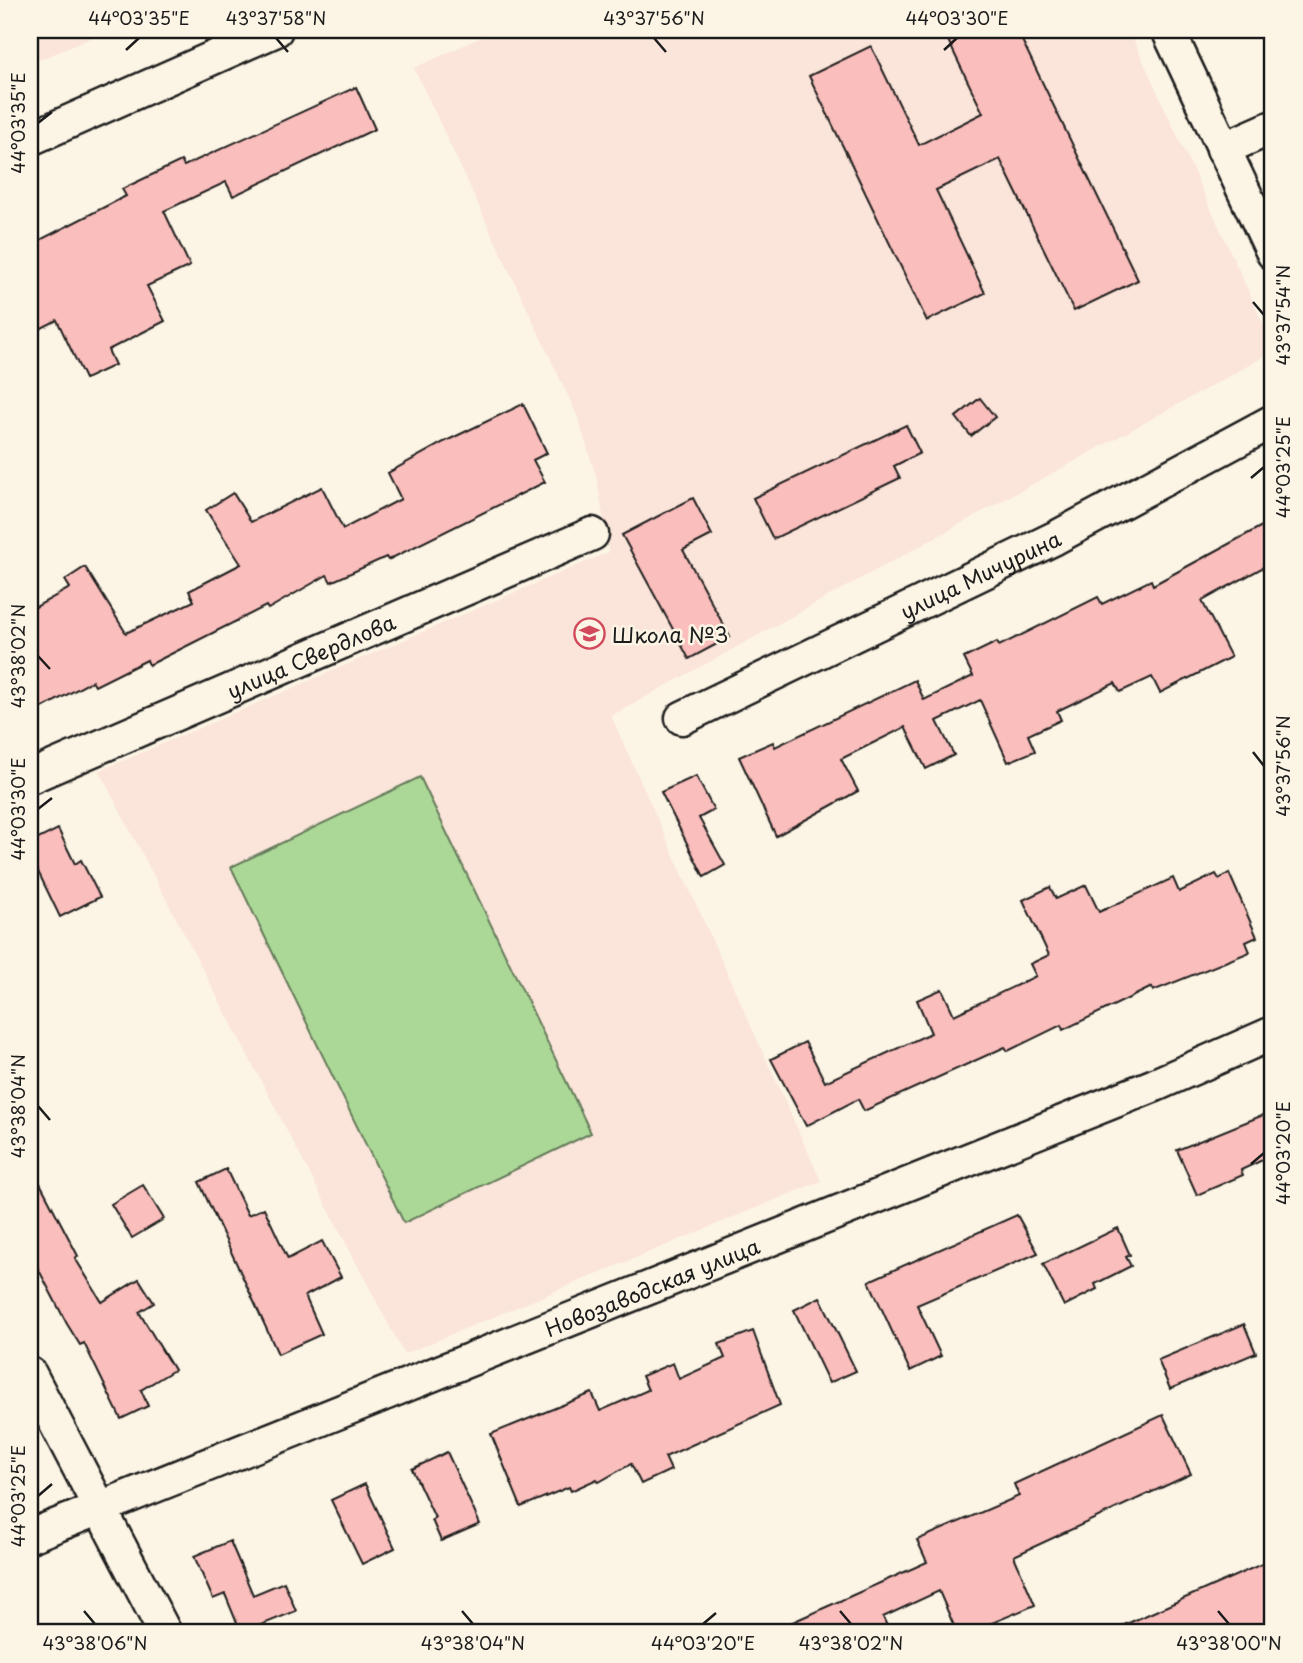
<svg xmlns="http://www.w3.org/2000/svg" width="1303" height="1663" viewBox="0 0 1303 1663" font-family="'Playpen Sans',sans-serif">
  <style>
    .built { fill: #fbe4d9 }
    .green { fill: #acd897; stroke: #647a5a; stroke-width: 2 }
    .building { fill: #fabebc; stroke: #1c1c1c; stroke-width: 2 }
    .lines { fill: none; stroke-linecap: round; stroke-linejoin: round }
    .street-casing { stroke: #1c1c1c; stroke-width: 37 }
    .street { stroke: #fcf5e5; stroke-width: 32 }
    .ticks { fill: none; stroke: #1c1c1c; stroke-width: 2.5 }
    .labels { text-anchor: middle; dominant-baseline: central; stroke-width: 5; stroke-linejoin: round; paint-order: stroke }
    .street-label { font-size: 21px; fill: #1c1c1c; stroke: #fcf5e5 }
    .poi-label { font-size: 21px; fill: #1c1c1c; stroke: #fcf5e5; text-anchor: start }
    .neatline { fill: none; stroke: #1c1c1c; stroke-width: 2.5 }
    .ticks-label { font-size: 18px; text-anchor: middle; fill: #1c1c1c }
  </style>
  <rect width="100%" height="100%" fill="#fcf5e5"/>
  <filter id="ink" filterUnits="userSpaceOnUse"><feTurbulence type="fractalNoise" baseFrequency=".0143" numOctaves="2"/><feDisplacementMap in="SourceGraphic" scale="14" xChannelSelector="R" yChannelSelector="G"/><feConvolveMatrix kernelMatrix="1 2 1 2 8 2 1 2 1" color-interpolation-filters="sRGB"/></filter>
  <g filter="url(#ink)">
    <!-- built -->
    <g class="built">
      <polygon points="30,30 110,30 30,64"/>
      <polygon points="497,30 1129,30 1273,345 1273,352 611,716 821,1181 404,1354 99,771 609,552 597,479 577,415 414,68"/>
    </g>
    <!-- green -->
    <polygon class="green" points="420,777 591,1133 404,1223 231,867"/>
    <!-- building -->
    <g class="building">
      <polygon points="943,30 1017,30 1138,280 1074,311 1000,159 936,190 985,293 927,321 809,76 871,46 919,145 983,113"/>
      <polygon points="356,87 375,129 233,196 226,182 164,211 190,266 147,286 165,321 108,350 115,365 85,379 57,320 30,334 30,245 126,196 122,189 181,161 184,166"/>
      <polygon points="980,398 995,417 971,436 956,417"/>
      <polygon points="523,404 547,453 533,460 545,482 388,560 386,557 331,582 327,575 268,609 266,606 149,665 147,660 95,686 92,681 39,710 30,693 30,610 70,588 65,580 85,567 126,633 194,601 189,591 241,564 206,510 233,493 251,522 322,487 343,529 401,499 388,473 444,442"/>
      <polygon points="906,425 920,453 894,466 900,478 773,539 753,498"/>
      <polygon points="693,498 712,535 683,550 730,637 689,659 622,535"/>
      <polygon points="1273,520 1273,562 1202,601 1231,657 1160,693 1152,677 1120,692 1115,683 1057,711 1061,720 1028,735 1035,751 1008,762 980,700 937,721 954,755 926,769 905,727 841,759 858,791 776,836 739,757 773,742 775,747 915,680 924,700 973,676 964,658 997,642 999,646 1098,597 1102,604 1151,580 1153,585"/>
      <polygon points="696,776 714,810 699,818 725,865 704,877 661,792"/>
      <polygon points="58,829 75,864 81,860 100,897 60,917 30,855 30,843"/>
      <polygon points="1229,873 1257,937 1246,942 1250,952 1153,991 1152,987 1063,1030 1061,1025 1008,1051 1005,1047 864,1111 858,1099 806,1126 771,1059 805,1042 825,1082 931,1033 917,1000 942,989 954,1015 1036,976 1030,964 1049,955 1023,900 1050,887 1056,899 1086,885 1099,912 1173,878 1179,892 1216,874 1219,879"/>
      <polygon points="1273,1111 1273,1155 1241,1170 1243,1175 1197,1195 1177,1150"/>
      <polygon points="30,1164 78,1256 75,1258 102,1302 139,1279 154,1303 139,1312 174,1370 141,1390 148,1406 121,1419 84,1343 80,1345 67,1324 30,1253"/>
      <polygon points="226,1169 248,1215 264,1208 288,1259 322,1241 341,1277 305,1296 322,1334 278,1354 199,1182"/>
      <polygon points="143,1185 164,1219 132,1238 111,1204"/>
      <polygon points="1017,1215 1038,1253 917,1305 941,1356 910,1371 869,1281"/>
      <polygon points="1118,1228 1130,1255 1126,1257 1131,1266 1095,1284 1097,1289 1064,1306 1043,1264"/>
      <polygon points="820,1297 856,1371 829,1383 794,1310"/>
      <polygon points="1244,1324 1256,1353 1170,1389 1158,1360"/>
      <polygon points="753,1331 780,1405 665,1457 671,1470 641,1484 631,1464 599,1482 597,1479 571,1491 569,1487 521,1507 491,1434 592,1393 600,1411 648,1390 642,1376 673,1363 679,1379 725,1358 719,1344"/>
      <polygon points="1163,1415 1191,1474 1014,1556 1035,1605 968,1633 957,1633 939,1591 883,1617 890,1633 768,1633 927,1562 917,1540 1019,1496 1014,1484"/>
      <polygon points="447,1452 480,1524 441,1541 432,1520 435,1518 412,1469"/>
      <polygon points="365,1484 395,1548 362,1564 331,1500"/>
      <polygon points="230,1541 253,1595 284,1582 296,1611 241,1633 225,1594 213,1599 194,1556"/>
      <polygon points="1273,1559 1273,1633 1106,1633"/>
    </g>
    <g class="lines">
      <defs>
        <g id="street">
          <polyline points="1168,30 1273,253"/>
          <polyline points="30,139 276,30"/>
          <polyline points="1223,149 1273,127"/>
          <path id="s1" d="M682,718L1055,538L1273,421"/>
          <path id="s2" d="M30,777L592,534"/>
          <polyline points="30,1374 165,1633"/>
          <path id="s3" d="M30,1536L1155,1085L1273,1033"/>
        </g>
      </defs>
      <!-- street casing -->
      <use href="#street" class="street-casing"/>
      <!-- street -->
      <use href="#street" class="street"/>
    </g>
  </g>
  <!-- ticks -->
  <path class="ticks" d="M276,38L288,52M654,38L666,52M126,50L139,38M944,50L957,38M38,123L52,112M1253,302L1264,315M1251,478L1264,467M38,656L50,669M1253,752L1264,766M38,809L52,798M38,1106L50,1120M1251,1164L1264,1153M38,1496L52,1484M84,1611L95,1624M462,1611L473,1624M840,1611L851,1624M1218,1611L1229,1624M703,1624L716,1613"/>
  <!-- icons -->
  <defs>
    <symbol id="school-ring" viewBox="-11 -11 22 22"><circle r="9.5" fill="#fcf5e5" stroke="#d1495b" stroke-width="1.5"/><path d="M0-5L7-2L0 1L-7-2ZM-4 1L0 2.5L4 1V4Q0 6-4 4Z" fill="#d1495b"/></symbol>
  </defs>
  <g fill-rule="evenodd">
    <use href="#school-ring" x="572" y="616" width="35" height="35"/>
  </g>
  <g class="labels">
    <!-- street labels -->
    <g class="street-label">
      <text stroke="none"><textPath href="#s1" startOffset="331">улица Мичурина</textPath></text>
      <text stroke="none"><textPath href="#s2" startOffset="306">улица Свердлова</textPath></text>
      <text stroke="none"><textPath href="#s3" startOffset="670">Новозаводская улица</textPath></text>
    </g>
    <!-- poi labels -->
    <g class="poi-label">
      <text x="612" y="634">Школа №3</text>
    </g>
  </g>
  <!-- margin -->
  <rect width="1303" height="1663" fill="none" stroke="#fcf5e5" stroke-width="77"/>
  <rect x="38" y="38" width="1226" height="1586" class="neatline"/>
  <g class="ticks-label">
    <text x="139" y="25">44°03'35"E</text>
    <text x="276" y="25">43°37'58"N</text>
    <text x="654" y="25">43°37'56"N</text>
    <text x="957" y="25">44°03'30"E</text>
    <text transform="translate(19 123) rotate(-90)" y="6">44°03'35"E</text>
    <text transform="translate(1284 315) rotate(-90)" y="6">43°37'54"N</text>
    <text transform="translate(1284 467) rotate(-90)" y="6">44°03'25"E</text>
    <text transform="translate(19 656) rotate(-90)" y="6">43°38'02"N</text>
    <text transform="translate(1284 766) rotate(-90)" y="6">43°37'56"N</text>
    <text transform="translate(19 809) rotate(-90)" y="6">44°03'30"E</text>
    <text transform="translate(19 1106) rotate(-90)" y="6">43°38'04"N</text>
    <text transform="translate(1284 1153) rotate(-90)" y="6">44°03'20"E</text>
    <text transform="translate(19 1496) rotate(-90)" y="6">44°03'25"E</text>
    <text x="95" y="1650">43°38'06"N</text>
    <text x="473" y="1650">43°38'04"N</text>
    <text x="703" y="1650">44°03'20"E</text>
    <text x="851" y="1650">43°38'02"N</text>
    <text x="1229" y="1650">43°38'00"N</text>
  </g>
</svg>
